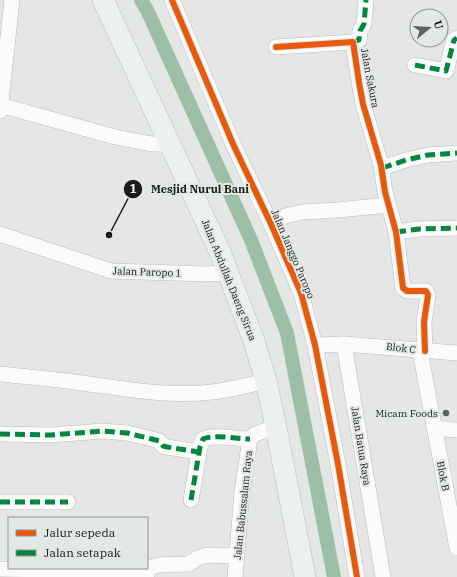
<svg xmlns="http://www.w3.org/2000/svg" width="457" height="577" viewBox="0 0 457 577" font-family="'IBM Plex Serif',serif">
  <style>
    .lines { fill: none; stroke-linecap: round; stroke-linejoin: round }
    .canal { stroke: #9cbfa6; stroke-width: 14 }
    .minor-casing { stroke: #bbbdbb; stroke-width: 16 }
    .secondary-casing { stroke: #bbbdbb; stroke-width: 22 }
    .minor { stroke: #fbfbfb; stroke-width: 15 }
    .secondary { stroke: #ecf0ee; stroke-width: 21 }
    .quiet { stroke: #00873e; stroke-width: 5; stroke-dasharray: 10 5; stroke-linecap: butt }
    .cycleway-casing { stroke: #e3e8e4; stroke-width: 8 }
    .cycleway { stroke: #e8590c; stroke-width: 6 }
    .poi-dot { fill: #606261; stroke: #e3e8e4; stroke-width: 1.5 }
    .labels { text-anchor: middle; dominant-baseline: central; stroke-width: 4; stroke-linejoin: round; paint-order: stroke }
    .street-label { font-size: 10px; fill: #191b1a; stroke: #e3e8e4 }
    .poi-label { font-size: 10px; fill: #191b1a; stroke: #e3e8e4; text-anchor: end }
    .leader { fill: none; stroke: #191b1a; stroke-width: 1.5 }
    .callout-dot { fill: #191b1a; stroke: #e3e8e4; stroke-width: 1.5 }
    .mark-label { font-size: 12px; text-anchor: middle; font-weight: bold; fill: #fff }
    .callout-label { font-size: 11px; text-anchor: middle; font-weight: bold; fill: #191b1a; stroke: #e3e8e4; stroke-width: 4; stroke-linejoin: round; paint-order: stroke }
  </style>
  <rect width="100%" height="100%" fill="#e4e7e5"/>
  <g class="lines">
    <!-- canal -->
    <polyline class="canal" points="141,0 148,12 251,240 287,333 334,577"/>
    <defs>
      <g id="minor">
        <polyline points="172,0 233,144 271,224 301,293 315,345 338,464 357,577"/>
        <polyline points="353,42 359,40 360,31 364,24 366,0"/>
        <polyline points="276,47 353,42 359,82 363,104 381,165 385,192 396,232 403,288 407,291 426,291 428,295 424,322 425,351"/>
        <polyline points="415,65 446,71 454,40 457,38"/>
        <polyline points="0,105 115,137 152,144 169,144"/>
        <polyline points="0,111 12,0"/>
        <polyline points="382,168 406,160 428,155 457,153"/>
        <polyline points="271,224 285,216 302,212 338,210 388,205"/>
        <polyline points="396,232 419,229 457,228"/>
        <polyline points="0,234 111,271 207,274 228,273"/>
        <polyline points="344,344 457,353"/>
        <polyline points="315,345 344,344 383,577"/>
        <polyline points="420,351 457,548"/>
        <path d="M0,374C27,377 55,379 82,383C125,389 168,397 212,392C230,390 248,385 266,381"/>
        <polyline points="434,428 457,430"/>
        <polyline points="0,434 51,435 103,431 127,433 152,439 159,441 163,446 167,447 199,452"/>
        <path d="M191,500L200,447L203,439C214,434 237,439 250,439"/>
        <polyline points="0,502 68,502"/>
        <polyline points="0,569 51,570 142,577"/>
        <polyline points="146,577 148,570 150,568 158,565 188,564 198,558 206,555 236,556"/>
        <polyline points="235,577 242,492 250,439 255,434 276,427"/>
      </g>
      <polyline id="secondary" points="103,0 220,252 254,341 266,381 276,427 305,577"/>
    </defs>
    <!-- minor casing -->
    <use href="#minor" class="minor-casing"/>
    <!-- secondary casing -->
    <use href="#secondary" class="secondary-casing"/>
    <!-- minor -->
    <use href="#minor" class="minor"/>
    <!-- secondary -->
    <use href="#secondary" class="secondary"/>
    <!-- quiet -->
    <g class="quiet">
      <polyline points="353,42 359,40 360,31 364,24 366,0"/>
      <polyline points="415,65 446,71 454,40 457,38"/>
      <polyline points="382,168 406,160 428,155 457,153"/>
      <polyline points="396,232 419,229 457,228"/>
      <polyline points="0,434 51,435 103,431 127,433 152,439 159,441 163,446 167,447 199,452"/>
      <path d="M191,500L200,447L203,439C214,434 237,439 250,439"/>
      <polyline points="0,502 68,502"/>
    </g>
    <defs>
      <g id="cycleway">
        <polyline points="172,0 233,144 271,224 301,293 315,345 338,464 357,577"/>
        <polyline points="276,47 353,42 359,82 363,104 381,165 385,192 396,232 403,288 407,291 426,291 428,295 424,322 425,351"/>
      </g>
    </defs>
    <!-- cycleway casing -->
    <use href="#cycleway" class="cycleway-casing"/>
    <!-- cycleway -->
    <use href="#cycleway" class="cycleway"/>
  </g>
  <!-- markers -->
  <circle class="poi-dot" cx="446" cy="413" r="4"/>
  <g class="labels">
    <!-- street labels -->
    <g class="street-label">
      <text transform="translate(370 78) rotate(79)">Jalan Sakura</text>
      <text transform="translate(293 254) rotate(67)">Jalan Janggo Paropo</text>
      <text transform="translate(147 272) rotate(2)">Jalan Paropo 1</text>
      <text transform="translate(229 280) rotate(68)">Jalan Abdullah Daeng Sirua</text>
      <text transform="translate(401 348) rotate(7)">Blok C</text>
      <text transform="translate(361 446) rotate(81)">Jalan Batua Raya</text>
      <text transform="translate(443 476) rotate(79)">Blok B</text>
      <text transform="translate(243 505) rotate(-84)">Jalan Babussalam Raya</text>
    </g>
    <!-- poi labels -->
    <g class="poi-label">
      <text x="438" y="413">Micam Foods</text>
    </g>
  </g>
  <!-- callouts -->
  <path class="leader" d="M109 235L133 189"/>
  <g class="callout-dot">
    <circle cx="109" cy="235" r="4"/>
    <circle cx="133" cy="189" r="10"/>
  </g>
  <g class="mark-label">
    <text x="133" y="193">1</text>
  </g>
  <g class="callout-label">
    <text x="200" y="193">Mesjid Nurul Bani</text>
  </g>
  <!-- legend -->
  <rect x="8" y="517" width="140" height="52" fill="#e3e8e4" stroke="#929693"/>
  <rect x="16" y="530" width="20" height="6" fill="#e8590c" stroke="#929693"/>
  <text x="44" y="537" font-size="12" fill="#191b1a">Jalur sepeda</text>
  <rect x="16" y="550" width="20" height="6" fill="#00873e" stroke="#929693"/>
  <text x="44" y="557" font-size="12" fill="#191b1a">Jalan setapak</text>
  <!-- north arrow -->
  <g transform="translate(429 28) rotate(72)"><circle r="19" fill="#e3e8e4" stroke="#929693"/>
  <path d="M0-3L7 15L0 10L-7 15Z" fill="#606261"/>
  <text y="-6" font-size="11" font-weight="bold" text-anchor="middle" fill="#191b1a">U</text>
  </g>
</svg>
